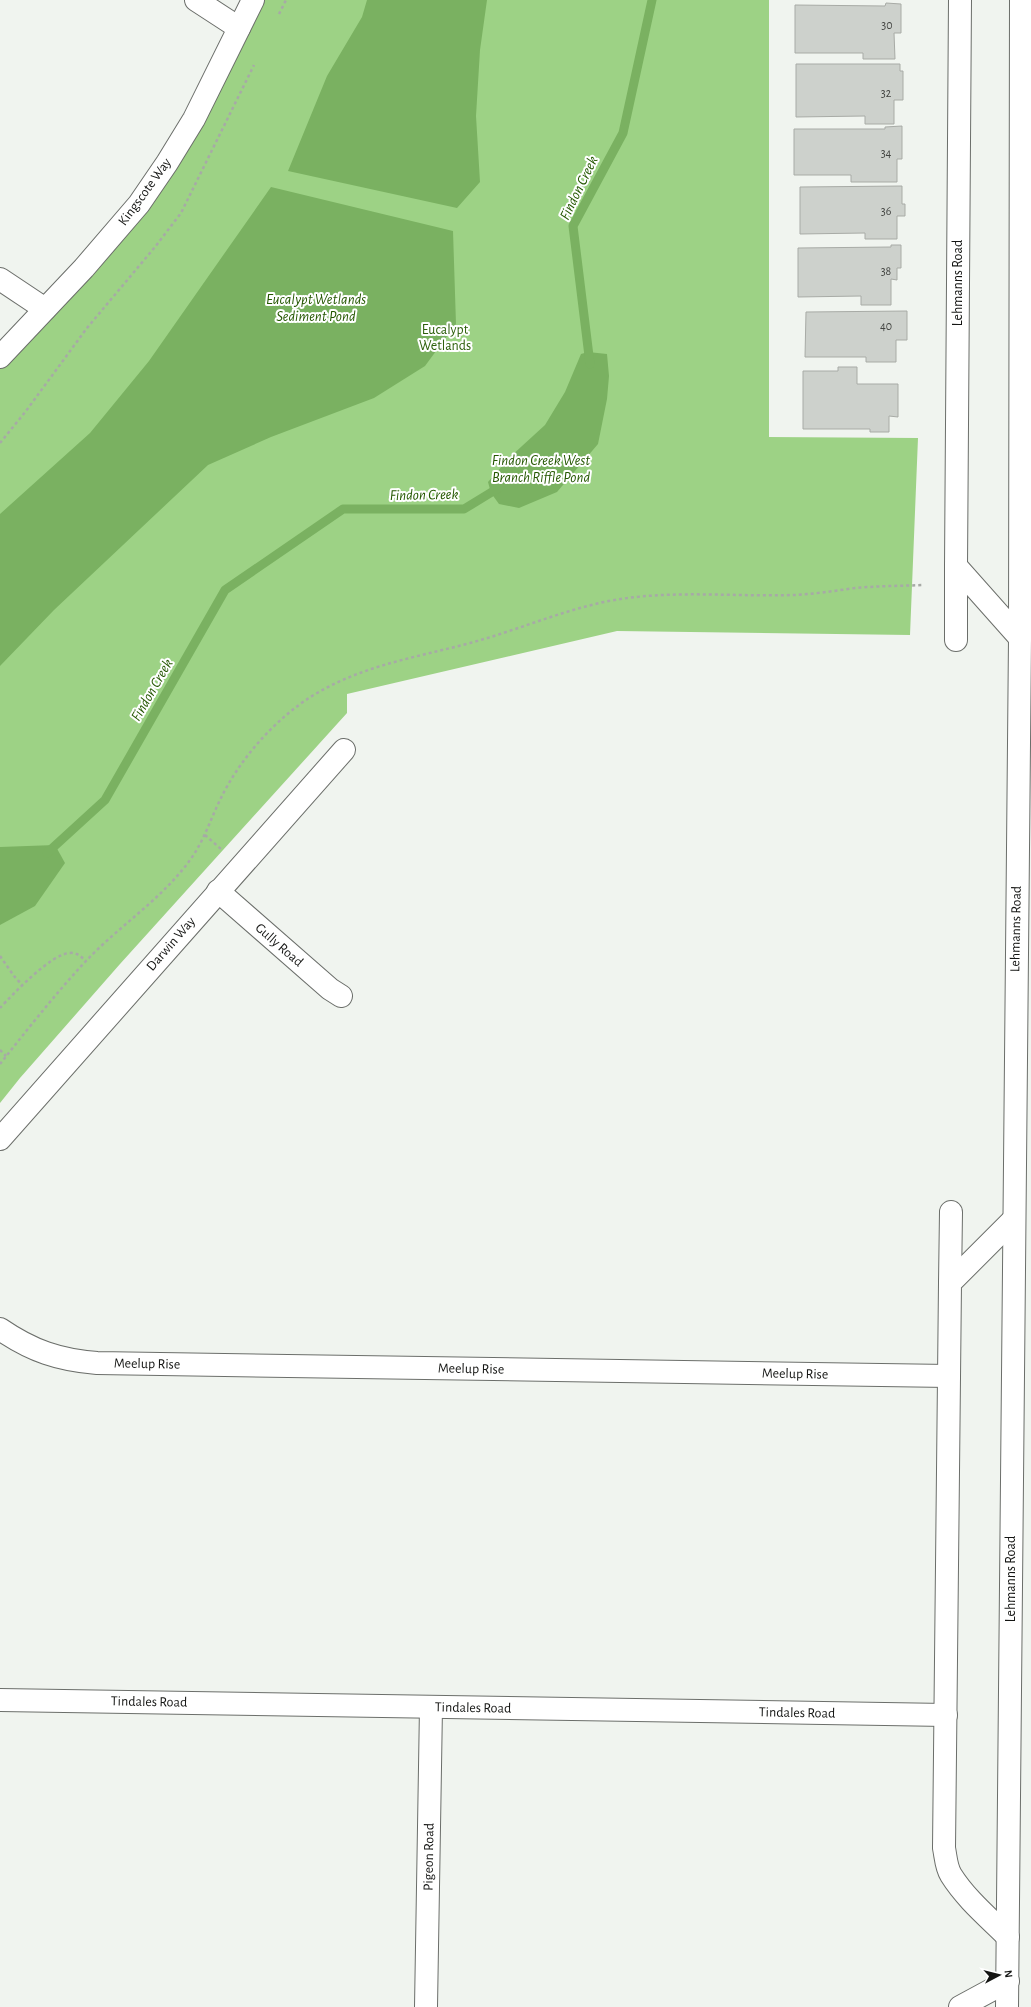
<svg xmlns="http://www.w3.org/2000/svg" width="1031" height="2007" viewBox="0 0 1031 2007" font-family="'Alegreya Sans',sans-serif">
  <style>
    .green { fill: #9dd285 }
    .water { fill: #7ab161 }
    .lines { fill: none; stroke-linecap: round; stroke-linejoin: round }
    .stream { stroke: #7ab161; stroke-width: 9 }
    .building { fill: #cdd1cc; stroke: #a8aba6 }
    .street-casing { stroke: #6b6e6a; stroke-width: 24 }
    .secondary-casing { stroke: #6b6e6a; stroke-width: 24 }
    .path { stroke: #a7aaa6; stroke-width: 2.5; stroke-dasharray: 3 3; stroke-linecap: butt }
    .street { stroke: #fff; stroke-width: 22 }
    .secondary { stroke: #fff; stroke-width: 22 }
    .labels { text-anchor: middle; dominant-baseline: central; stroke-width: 4; stroke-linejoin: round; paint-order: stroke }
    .number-label { font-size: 12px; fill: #424441 }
    .street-label { font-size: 14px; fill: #141513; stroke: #fff }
    .park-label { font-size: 14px; fill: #2e600c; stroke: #fff }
    .water-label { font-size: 15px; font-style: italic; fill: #245700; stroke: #fff }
  </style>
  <rect width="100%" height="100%" fill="#f0f4ef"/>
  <!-- green -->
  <polygon class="green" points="259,0 769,0 769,437 918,438 910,635 617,631 347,694 347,713 120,964 20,1078 0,1103 0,362 93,261"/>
  <!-- water -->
  <g class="water">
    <polygon points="367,0 487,0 480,50 476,116 480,182 457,208 288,171 327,76 362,17"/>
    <polygon points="271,187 453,231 456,324 425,366 374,398 271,437 208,465 54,610 0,666 0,514 90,433 149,361"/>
    <polygon points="588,352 607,354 609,376 607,399 598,444 557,492 519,508 499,504 491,493 488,482 510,457 545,425 565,392 581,354"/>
    <polygon points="55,845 65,863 35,906 0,925 0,847"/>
  </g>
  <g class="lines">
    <!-- stream -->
    <g class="stream">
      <polyline points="590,364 573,226 623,133 652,0"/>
      <polyline points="47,853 105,800 225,590 343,509 464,509 500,487"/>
    </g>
  </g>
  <!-- building -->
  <g class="building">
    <polygon points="886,3 901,4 901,33 894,33 895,59 863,59 863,53 795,53 795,5 885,6"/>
    <polygon points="796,64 900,64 900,71 903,71 903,100 894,100 894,124 865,124 865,116 796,117"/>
    <polygon points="902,126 902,159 897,159 897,182 851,182 851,175 794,175 794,129 885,129 885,127"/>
    <polygon points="902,186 902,204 905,204 905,216 897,216 897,239 865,239 865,233 800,234 800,187"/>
    <polygon points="891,245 901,245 901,268 897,268 897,280 891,279 891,305 861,305 861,296 798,297 798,248 891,247"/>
    <polygon points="907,311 907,340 896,340 896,362 866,362 866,357 805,357 806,312"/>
    <polygon points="838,367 857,367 857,384 898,384 898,417 889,416 889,432 870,432 870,429 803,429 803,371 838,371"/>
  </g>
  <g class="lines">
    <defs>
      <g id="street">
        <polyline points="196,0 239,28"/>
        <polyline points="960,0 956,566 1020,638"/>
        <polyline points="0,279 45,309"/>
        <polyline points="0,357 84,268 139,204 167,163 194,119 253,0"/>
        <polyline points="956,640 956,566"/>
        <polyline points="218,891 330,989 341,996"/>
        <polyline points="0,1139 344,750"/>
        <polyline points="950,1283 951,1212"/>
        <path d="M0,1329C32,1351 59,1360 97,1363L949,1376"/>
        <polyline points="0,1700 946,1715"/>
        <path d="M1008,1937C989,1918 966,1899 951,1875C946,1867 946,1858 944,1848L950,1283L1013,1220"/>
        <polyline points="426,2007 431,1707"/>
      </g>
      <g id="secondary">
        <polyline points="960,2007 1008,1981"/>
        <polyline points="1007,2007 1020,638 1021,0"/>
      </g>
    </defs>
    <!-- street casing -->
    <use href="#street" class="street-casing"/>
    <!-- secondary casing -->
    <use href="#secondary" class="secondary-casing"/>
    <!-- path -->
    <g class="path">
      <polyline points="279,14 286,0"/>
      <polyline points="0,443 26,411 87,328 155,247 181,213 254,65"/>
      <polyline points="205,835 221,849"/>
      <polyline points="0,956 14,976 22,985"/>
      <path d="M0,1008C13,994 52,953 70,953C77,952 81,957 86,961"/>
      <polyline points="0,1050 6,1056"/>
      <path d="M0,1064C27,1030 56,993 86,961C119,926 162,899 190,860C204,841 210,820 220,800C239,760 274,720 312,696C363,665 414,658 470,643C515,631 558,612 604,602C666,589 731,597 794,595C814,594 834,591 855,588C877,586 899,586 922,585"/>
    </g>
    <!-- street -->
    <use href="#street" class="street"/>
    <!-- secondary -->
    <use href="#secondary" class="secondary"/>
  </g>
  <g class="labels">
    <!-- number labels -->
    <g class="number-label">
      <text x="887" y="25">30</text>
      <text x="886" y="93">32</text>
      <text x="886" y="153">34</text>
      <text x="886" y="211">36</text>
      <text x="886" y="271">38</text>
      <text x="886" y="326">40</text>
    </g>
    <!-- street labels -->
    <g class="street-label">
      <text transform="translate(145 192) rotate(-54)">Kingscote Way</text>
      <text transform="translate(958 283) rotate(-90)">Lehmanns Road</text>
      <text transform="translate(1016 929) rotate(-89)">Lehmanns Road</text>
      <text transform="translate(171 944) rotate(-49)">Darwin Way</text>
      <text transform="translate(279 945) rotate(41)">Gully Road</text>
      <text transform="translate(147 1364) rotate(1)">Meelup Rise</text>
      <text transform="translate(471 1369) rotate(1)">Meelup Rise</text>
      <text transform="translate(795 1374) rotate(1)">Meelup Rise</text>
      <text transform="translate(1011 1579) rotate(-90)">Lehmanns Road</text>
      <text transform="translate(149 1702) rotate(1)">Tindales Road</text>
      <text transform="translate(473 1708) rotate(1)">Tindales Road</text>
      <text transform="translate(797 1713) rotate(1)">Tindales Road</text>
      <text transform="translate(429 1857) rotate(-89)">Pigeon Road</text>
    </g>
    <!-- park labels -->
    <g class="park-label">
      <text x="445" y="330">Eucalypt<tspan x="445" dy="16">Wetlands</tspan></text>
    </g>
    <!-- water labels -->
    <g class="water-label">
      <text transform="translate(579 188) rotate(-64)">Findon Creek</text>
      <text x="316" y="299">Eucalypt Wetlands<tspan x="316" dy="17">Sediment Pond</tspan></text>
      <text x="541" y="460">Findon Creek West<tspan x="541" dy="17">Branch Riffle Pond</tspan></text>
      <text transform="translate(424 495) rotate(-1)">Findon Creek</text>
      <text transform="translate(152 690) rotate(-60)">Findon Creek</text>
    </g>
  </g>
  <!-- north arrow -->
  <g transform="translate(999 1975) rotate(83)" stroke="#ffffff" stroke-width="3" paint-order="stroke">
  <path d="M0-3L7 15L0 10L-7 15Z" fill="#141513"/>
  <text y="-6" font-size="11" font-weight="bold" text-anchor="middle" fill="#141513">N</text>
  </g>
</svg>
